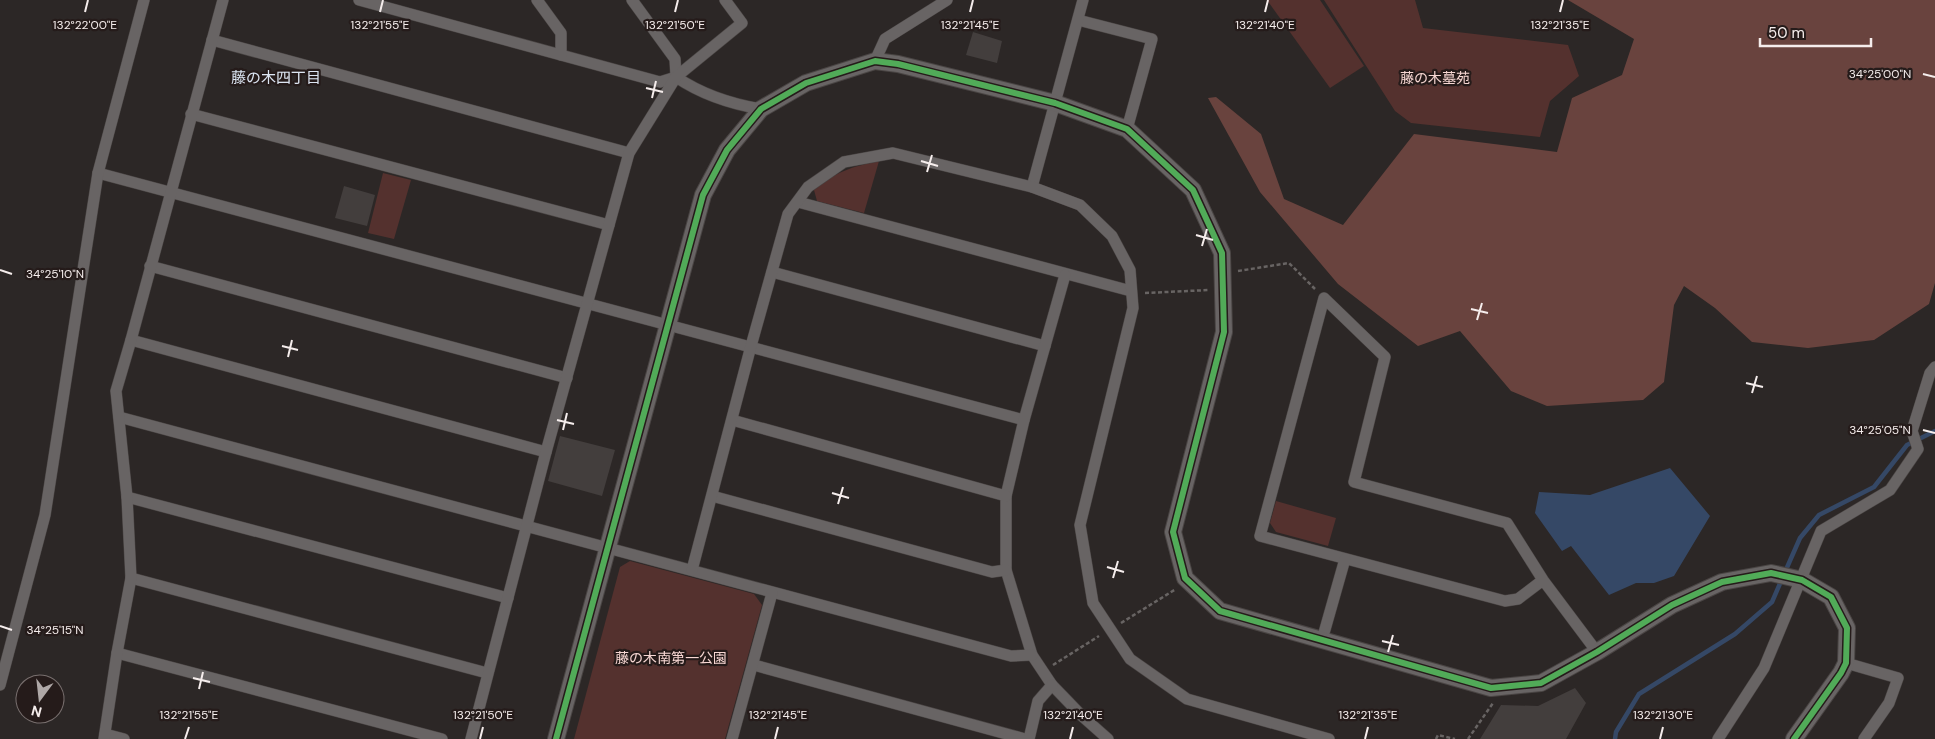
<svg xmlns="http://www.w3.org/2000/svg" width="1935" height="739" viewBox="0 0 1935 739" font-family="'DM Sans','Noto Sans JP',sans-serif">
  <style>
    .green { fill: #54312e }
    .forest { fill: #69433e }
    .water { fill: #354866 }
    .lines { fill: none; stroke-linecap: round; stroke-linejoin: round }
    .stream { stroke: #354866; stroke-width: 4.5 }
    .building { fill: #433e3d }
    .street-casing { stroke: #4a4544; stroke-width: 12 }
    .secondary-casing { stroke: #4a4544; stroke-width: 18 }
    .path { stroke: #686463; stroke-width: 2.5; stroke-dasharray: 4 2.5; stroke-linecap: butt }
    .street { stroke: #686464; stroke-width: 11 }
    .secondary { stroke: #686464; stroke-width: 16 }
    .cycleway-casing { stroke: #251b1a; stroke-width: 9 }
    .cycleway { stroke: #51ab58; stroke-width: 6 }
    .ticks { fill: none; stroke: #f5edec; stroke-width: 2 }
    .labels { text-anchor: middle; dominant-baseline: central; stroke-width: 4.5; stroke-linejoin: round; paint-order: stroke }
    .park-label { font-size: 14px; fill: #f7d7d3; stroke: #251b1a }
    .neighbourhood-label { font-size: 15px; fill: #dce5f2; stroke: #251b1a }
    .ticks-label { font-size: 12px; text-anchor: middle; fill: #f5edec; stroke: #251b1a; stroke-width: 4.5; stroke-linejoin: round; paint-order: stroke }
  </style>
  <rect width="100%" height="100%" fill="#2c2726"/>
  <!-- green -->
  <g class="green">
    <polygon points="1267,0 1320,0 1364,66 1330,88"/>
    <polygon points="1324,0 1415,0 1423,28 1568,45 1579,76 1550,101 1540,137 1411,123 1395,111"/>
    <path d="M879,161L864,213L817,201L814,190C837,171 851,167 879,161Z"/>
    <polygon points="383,173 411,180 394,239 368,233"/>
    <polygon points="1276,501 1336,518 1328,546 1276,532 1270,523"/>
    <polygon points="630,561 754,594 762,605 725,739 574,739 620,567"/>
  </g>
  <!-- forest -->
  <polygon class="forest" points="1568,0 1935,0 1935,283 1929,304 1874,340 1808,348 1752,342 1715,308 1684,286 1674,305 1664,382 1643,400 1547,406 1511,391 1460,331 1418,346 1338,284 1260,192 1208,98 1216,97 1261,134 1284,199 1343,225 1414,134 1557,152 1572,98 1622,75 1634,39"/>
  <!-- water -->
  <polygon class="water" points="1670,468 1710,516 1674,576 1654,583 1636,583 1609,595 1571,546 1562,551 1535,513 1539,492 1590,495"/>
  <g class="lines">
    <!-- stream -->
    <g class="stream">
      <polyline points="1785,572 1800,538 1819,515 1874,487 1907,445 1935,431"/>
      <polyline points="1615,739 1616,732 1639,694 1735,634 1772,602 1782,579"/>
    </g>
  </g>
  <!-- building -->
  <g class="building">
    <polygon points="973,32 1002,41 997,63 966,55"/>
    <polygon points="344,186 375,195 367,226 335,218"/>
    <polygon points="560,436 615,450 602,496 548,481"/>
    <polygon points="1575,688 1586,703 1566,739 1480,739 1501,705 1538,706"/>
  </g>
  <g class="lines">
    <defs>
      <g id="street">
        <path d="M359,0L660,82L676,77C701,94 731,104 761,109"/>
        <polyline points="537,0 561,33 561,55"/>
        <polyline points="632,0 675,59 676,77"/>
        <polyline points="1078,20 1152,39 1127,129"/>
        <polyline points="212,40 629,153"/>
        <polyline points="875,61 885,39 947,0"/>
        <polyline points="191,114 609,225"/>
        <polyline points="98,173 1024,420"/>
        <polyline points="1032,187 1083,0"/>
        <polyline points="798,202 1131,291"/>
        <polyline points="150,266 567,378"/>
        <polyline points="772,272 1045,346"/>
        <polyline points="1065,275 1024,420 1006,496 1006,570 1032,655 1052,685 1082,716 1108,739"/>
        <polyline points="131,340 546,452"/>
        <polyline points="119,417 1011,656 1032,655"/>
        <polyline points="732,420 1006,496"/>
        <polyline points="712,496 992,572 1006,570"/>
        <polyline points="127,497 508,598"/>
        <polyline points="692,570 751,346 788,214 808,187 844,162 893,153 1032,187 1080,205 1112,236 1130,270 1133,308 1080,525 1093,603 1130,659 1187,699 1329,739"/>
        <polyline points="131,578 487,673"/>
        <polyline points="1543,580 1518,599 1505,601 1260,536 1324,298 1385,357 1354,482 1507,523 1543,580 1597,652"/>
        <polyline points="1322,640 1345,559"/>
        <polyline points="117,653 442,739"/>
        <polyline points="1846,663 1898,678 1889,703 1864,739"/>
        <polyline points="754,665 1025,739"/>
        <polyline points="0,685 45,515 98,173 144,0"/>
        <polyline points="105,734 124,739"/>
        <polyline points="104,739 117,653 131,578 127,497 116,391 131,340 223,0"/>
        <polyline points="471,739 546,452 629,153 676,77 742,23 725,0"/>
        <polyline points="732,739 772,593"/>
        <polyline points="1029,739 1038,701 1052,685"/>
        <polyline points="1718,739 1764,668 1821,531 1890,490 1918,449 1912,431 1930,373 1935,367"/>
      </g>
      <polyline id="secondary" points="556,739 703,195 727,150 761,109 806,83 875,61 898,64 1055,103 1127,129 1193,190 1222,253 1224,332 1173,532 1185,578 1220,611 1491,688 1541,683 1597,652 1672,605 1722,582 1771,573 1802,580 1831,597 1847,628 1846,663 1841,673 1794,739"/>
    </defs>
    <!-- street casing -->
    <use href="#street" class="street-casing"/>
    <!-- secondary casing -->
    <use href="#secondary" class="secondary-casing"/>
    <!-- path -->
    <g class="path">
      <polyline points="1238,271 1289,263 1315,289"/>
      <polyline points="1145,293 1209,290"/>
      <polyline points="1121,623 1176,589"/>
      <polyline points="1053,665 1099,636"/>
      <polyline points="1436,739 1438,735 1455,739"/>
      <polyline points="1468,739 1493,703"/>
    </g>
    <!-- street -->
    <use href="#street" class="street"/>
    <!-- secondary -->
    <use href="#secondary" class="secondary"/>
    <defs>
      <polyline id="cycleway" points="556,739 703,195 727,150 761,109 806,83 875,61 898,64 1055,103 1127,129 1193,190 1222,253 1224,332 1173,532 1185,578 1220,611 1491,688 1541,683 1597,652 1672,605 1722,582 1771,573 1802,580 1831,597 1847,628 1846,663 1841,673 1794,739"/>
    </defs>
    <!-- cycleway casing -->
    <use href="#cycleway" class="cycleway-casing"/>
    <!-- cycleway -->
    <use href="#cycleway" class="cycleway"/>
  </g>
  <!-- ticks -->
  <path class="ticks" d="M85,12L88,0M380,12L383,0M675,12L678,0M970,12L973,0M1265,12L1268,0M1560,12L1563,0M1923,74L1935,77M646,88L663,92M652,98L656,81M921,161L938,166M927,172L932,155M1196,235L1213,240M1202,246L1207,229M0,270L12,274M1471,309L1488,313M1477,320L1482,303M282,346L298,350M288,357L292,340M1746,383L1763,387M1752,393L1757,376M557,420L574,424M563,430L567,413M1923,430L1935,433M832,493L849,498M838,504L843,487M1107,567L1124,572M1113,578L1118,561M0,626L12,630M1382,641L1399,645M1388,652L1393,635M193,678L210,682M199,689L203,672M185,739L189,727M480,739L483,727M775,739L778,727M1070,739L1073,727M1365,739L1368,727M1660,739L1663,727"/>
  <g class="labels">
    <!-- park labels -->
    <g class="park-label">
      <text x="1435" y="78">藤の木墓苑</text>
      <text x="671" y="658">藤の木南第一公園</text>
    </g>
    <!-- neighbourhood labels -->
    <g class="neighbourhood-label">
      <text x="276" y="78">藤の木四丁目</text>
    </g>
  </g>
  <g class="ticks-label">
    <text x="85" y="29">132°22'00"E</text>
    <text x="380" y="29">132°21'55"E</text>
    <text x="675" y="29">132°21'50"E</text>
    <text x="970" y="29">132°21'45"E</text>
    <text x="1265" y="29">132°21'40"E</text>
    <text x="1560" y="29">132°21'35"E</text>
    <text x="1880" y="78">34°25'00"N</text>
    <text x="55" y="278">34°25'10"N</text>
    <text x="1880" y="434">34°25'05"N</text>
    <text x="55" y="634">34°25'15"N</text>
    <text x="189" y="719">132°21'55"E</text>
    <text x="483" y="719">132°21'50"E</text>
    <text x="778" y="719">132°21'45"E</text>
    <text x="1073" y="719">132°21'40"E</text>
    <text x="1368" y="719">132°21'35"E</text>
    <text x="1663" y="719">132°21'30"E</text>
  </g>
  <!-- north arrow -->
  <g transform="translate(40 699) rotate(195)"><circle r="24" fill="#251b1a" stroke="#786f6e"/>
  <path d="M0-4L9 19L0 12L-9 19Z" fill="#afa8a7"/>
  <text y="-8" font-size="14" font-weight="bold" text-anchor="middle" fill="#f5edec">N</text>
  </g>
  <!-- scale -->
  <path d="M1760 38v8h111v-8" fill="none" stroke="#f5edec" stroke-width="2.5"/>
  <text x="1768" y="38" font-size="15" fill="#f5edec" stroke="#251b1a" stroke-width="4" paint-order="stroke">50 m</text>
</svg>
